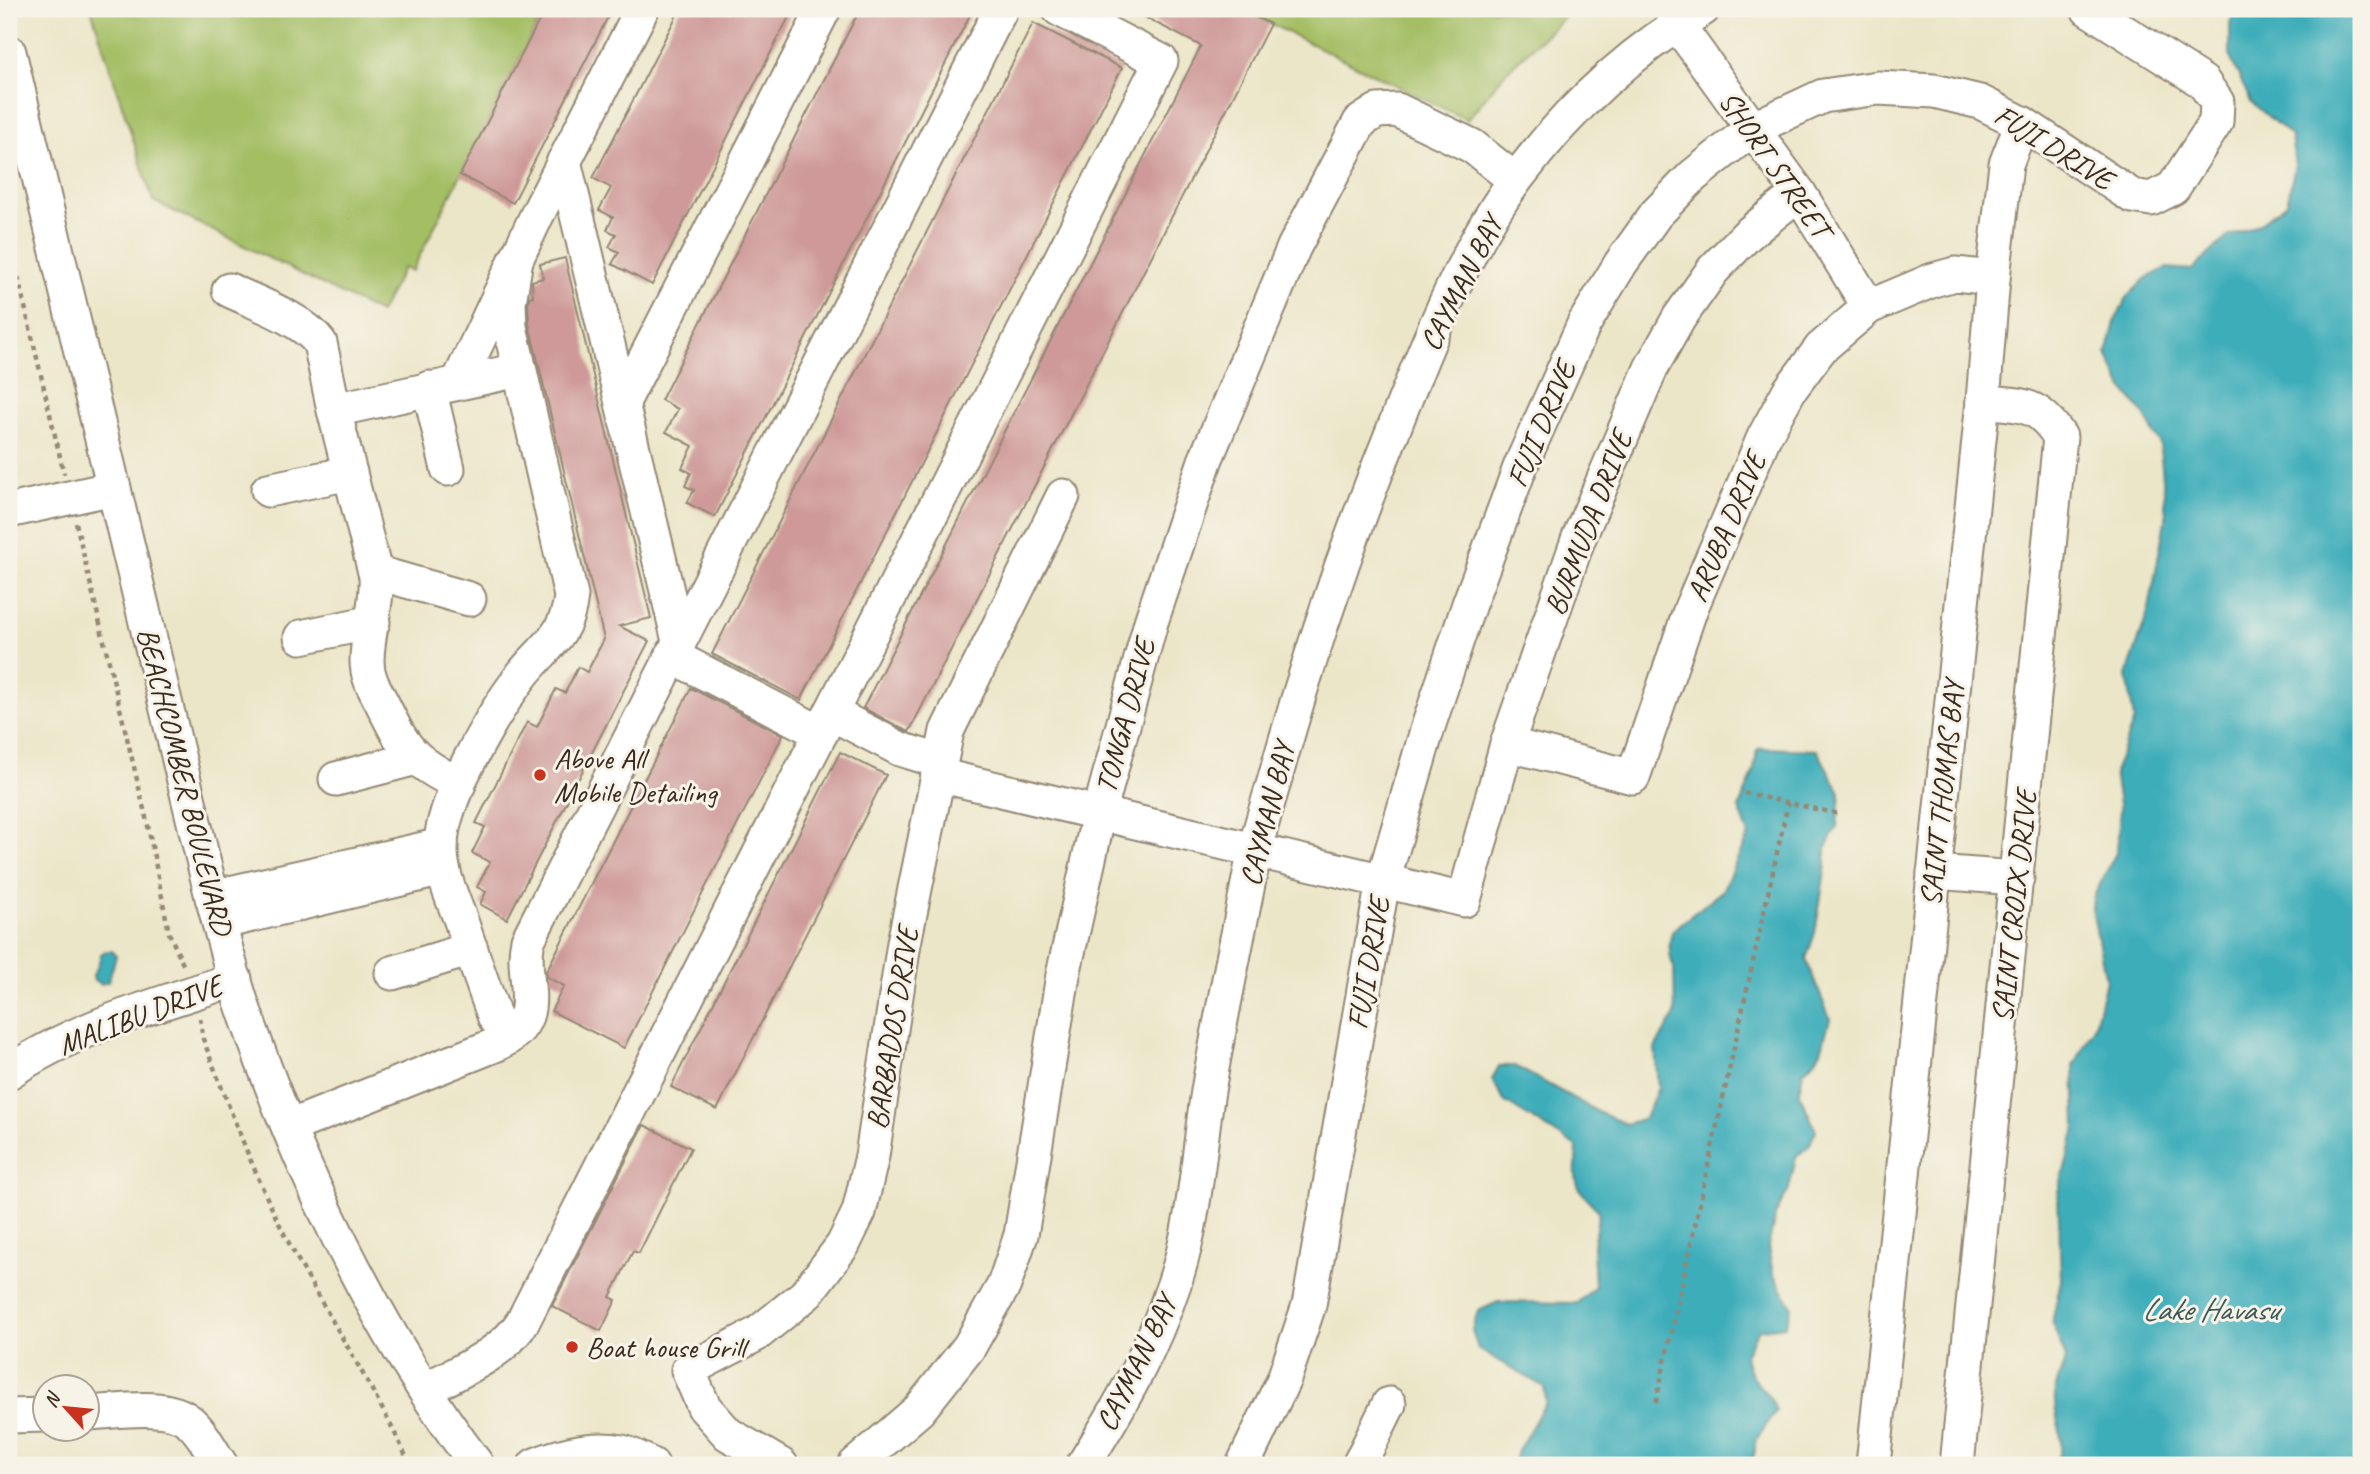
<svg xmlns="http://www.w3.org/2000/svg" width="2370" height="1474" viewBox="0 0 2370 1474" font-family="Caveat,sans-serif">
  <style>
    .green { fill: #a3be64; stroke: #6f7441; stroke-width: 2 }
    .water { fill: #3eadba; stroke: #3c6c6c; stroke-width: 2 }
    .building { fill: #ce9998 }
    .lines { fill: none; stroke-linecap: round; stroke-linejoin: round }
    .minor-casing { stroke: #948874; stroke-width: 37 }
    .path { stroke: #948874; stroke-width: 4.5; stroke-dasharray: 5 5; stroke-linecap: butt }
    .minor { stroke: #fff; stroke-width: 33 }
    .poi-dot { fill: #c8321e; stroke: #f7f3e8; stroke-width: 2.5 }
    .labels { text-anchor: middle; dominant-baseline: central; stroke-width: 6; stroke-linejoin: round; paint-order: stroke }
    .street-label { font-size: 30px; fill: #3b2a1e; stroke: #f7f3e8 }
    .poi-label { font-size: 30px; fill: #3b2a1e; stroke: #f7f3e8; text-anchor: start }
    .water-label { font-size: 32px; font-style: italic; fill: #3c5855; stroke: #f7f3e8 }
  </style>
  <rect width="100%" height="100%" fill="#f7f3e8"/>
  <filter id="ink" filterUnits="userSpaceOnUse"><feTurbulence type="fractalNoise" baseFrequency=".0143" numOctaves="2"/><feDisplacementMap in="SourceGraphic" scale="14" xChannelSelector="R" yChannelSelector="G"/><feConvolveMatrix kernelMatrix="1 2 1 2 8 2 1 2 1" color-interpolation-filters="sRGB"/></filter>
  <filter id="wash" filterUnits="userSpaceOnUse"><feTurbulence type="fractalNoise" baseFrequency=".00686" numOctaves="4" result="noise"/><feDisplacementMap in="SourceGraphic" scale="28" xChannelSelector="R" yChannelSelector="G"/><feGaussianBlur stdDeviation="1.57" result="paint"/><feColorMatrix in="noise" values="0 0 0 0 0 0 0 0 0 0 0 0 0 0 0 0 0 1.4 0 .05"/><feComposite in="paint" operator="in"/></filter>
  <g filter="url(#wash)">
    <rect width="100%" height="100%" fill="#ece6c9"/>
    <!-- green -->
    <g class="green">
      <polygon points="91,9 545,9 412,271 403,268 380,313 153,201"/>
      <polygon points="1240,9 1573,9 1505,73 1467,120"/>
    </g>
    <!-- water -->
    <g class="water">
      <path d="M2235,9H2361V1465H2054C2070,1439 2053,1421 2055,1395C2055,1383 2063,1369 2066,1358L2052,1323L2061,1280L2058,1192L2076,1128L2074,1066L2095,1025L2106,980L2092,909L2093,898L2117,851L2120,810L2114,773L2134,720L2127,675L2149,609L2166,515L2160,444L2143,413L2122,387L2107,354L2116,318L2128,296L2146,278L2167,268L2192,270L2227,237L2256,226L2287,203L2295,165L2291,136L2251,102L2230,57V23Z"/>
      <path d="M1761,748L1817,750L1840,792L1837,827L1826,847V865L1815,933L1806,959L1830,1019L1821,1051L1816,1059L1803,1072L1799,1093L1816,1130L1809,1146L1796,1157L1789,1189L1775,1216L1768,1247L1773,1274L1792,1307L1785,1326L1760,1329L1757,1332L1745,1355C1749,1385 1770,1389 1776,1411L1757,1439L1752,1465H1514L1516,1454L1546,1402L1544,1387L1478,1349L1472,1330L1478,1311L1498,1302L1577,1303L1595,1287L1593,1246L1599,1211C1572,1185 1575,1184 1577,1147L1504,1101L1492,1079L1499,1066H1515L1600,1113L1626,1124L1645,1118L1658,1088L1655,1048L1675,1015L1674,967C1669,958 1668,940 1673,930L1722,891L1749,835L1739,808L1754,771L1757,750Z"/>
      <polygon points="106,951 112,951 116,956 108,982 101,984 94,980 93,975 98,966 101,954"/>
    </g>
    <g id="blocks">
      <!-- building -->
      <g class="building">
        <polygon points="545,9 612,9 513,203 460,175"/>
        <polygon points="680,9 793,9 652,285 612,264 619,252 609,247 616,234 607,230 613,217 599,210 611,188 593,178"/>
        <polygon points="860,9 973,9 715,517 687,503 694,490 685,486 691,473 682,468 693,446 666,432 678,409 661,400"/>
        <polygon points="1129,9 1240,9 1270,24 909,732 863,708 1201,46"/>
        <polygon points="1033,23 1122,68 801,700 712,654"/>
        <polygon points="565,258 651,618 619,626 649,641 507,919 480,904 486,892 477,887 490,862 472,853 485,827 476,823 527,722 537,727 556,689 565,693 578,667 587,672 604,639 529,324 528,304 529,297 533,296 532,281 543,278 540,264"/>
        <polygon points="691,688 783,735 624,1048 551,1011 564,986 547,977 546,972"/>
        <polygon points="840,752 886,775 717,1110 671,1087"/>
        <polygon points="644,1125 691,1148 639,1253 633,1251 610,1297 616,1300 601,1331 552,1306"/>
      </g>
    </g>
  </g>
  <g filter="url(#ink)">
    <use href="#blocks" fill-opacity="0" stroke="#948874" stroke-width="2"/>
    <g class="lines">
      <defs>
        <g id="minor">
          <polyline points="1677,24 1799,193 1869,307"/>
          <path d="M9,52L212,897C223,935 231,973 244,1010C297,1166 377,1333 477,1465"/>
          <polyline points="564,161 679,641"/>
          <path d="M229,290C256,303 303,319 320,343L334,410"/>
          <polyline points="459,381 537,215 642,9"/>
          <polyline points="429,388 448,469"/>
          <polyline points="623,402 824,9"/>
          <polyline points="268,490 350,473"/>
          <polyline points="9,511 114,488"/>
          <polyline points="375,572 469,599"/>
          <polyline points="301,637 373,622"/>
          <polyline points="672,656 821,733"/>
          <polyline points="831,713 900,749 939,761"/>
          <polyline points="1507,744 1633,777 1691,608 1764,437 1789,391 1821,348 1869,307 1933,280 1955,274 1993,278"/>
          <polyline points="938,775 1464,900 1507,744 1578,540 1651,368 1679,318 1713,270 1747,235 1799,193"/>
          <polyline points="336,779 416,758"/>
          <path d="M459,784C411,761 404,748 381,701C374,688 367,677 367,661C367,632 378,605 376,576L334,410L519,370"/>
          <polyline points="1934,872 2017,878"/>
          <polyline points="212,897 441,845"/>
          <polyline points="219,923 443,869"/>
          <polyline points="392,973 471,949"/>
          <path d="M495,1018C483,985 471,951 460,918C451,895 440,871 441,846C441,802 492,715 519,679C541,648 567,639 571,596L510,327L509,303L516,259"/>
          <path d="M9,1072C77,1026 158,1005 235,979"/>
          <path d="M289,1127L495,1045C551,1020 518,981 528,940L1001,9"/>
          <path d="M425,1390C458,1371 503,1355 523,1321L1161,61L1059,9"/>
          <path d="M88,1413C116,1412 166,1402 189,1421C203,1432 211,1451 221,1465"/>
          <polyline points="9,1416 46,1415"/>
          <path d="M535,1465C562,1454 593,1446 622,1452C632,1454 643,1461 652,1465"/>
          <polyline points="781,1465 728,1434 704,1407 688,1370 757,1334 805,1295 843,1245 859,1212 872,1156 904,943 947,731 1063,496"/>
          <polyline points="855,1465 919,1410 969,1347 1004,1285 1021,1235 1063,975 1099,814 1151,622 1205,461 1294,247 1360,122 1377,111 1397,110 1472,146 1515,180"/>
          <path d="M1083,1465C1120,1407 1152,1350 1174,1284C1195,1223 1198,1155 1208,1091C1221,1014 1238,936 1253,859C1260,825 1272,791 1281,757C1312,647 1349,539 1392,433C1424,351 1464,248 1517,178C1568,110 1629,52 1703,9"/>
          <polyline points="1243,1465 1284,1379 1309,1305 1383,881 1428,727 1469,604 1521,465 1584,324 1621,263 1656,214 1693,176 1752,129 1823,96 1878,88 1934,91 1980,102 2022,123 2132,196 2151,199 2173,188 2216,122 2217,102 2203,82 2088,9"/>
          <polyline points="1359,1465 1389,1404"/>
          <polyline points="1873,1465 1983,401 1993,278 2006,164 2022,123"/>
          <path d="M1957,1465L2060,437C2037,401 2021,406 1983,401"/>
        </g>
      </defs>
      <!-- minor casing -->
      <use href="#minor" class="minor-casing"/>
      <!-- path -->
      <g class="path">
        <polyline points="9,238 64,474"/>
        <polyline points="76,523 148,826 169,933 185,969"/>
        <polyline points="1744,793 1839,814"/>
        <path d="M200,1018L203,1039C232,1114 259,1189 298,1260C335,1328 378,1394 410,1465"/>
        <polyline points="1656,1402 1788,803"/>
      </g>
      <!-- minor -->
      <use href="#minor" class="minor"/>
    </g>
  </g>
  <!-- markers -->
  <g class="poi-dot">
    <circle cx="540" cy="775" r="7"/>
    <circle cx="572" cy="1347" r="7"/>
  </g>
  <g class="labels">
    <!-- street labels -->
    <g class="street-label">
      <text transform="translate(2054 147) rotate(32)">FUJI DRIVE</text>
      <text transform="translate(1775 164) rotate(55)">SHORT STREET</text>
      <text transform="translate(1461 283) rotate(-63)">CAYMAN BAY</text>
      <text transform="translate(1541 424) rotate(-67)">FUJI DRIVE</text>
      <text transform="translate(1588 523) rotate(-69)">BURMUDA DRIVE</text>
      <text transform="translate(1726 527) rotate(-67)">ARUBA DRIVE</text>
      <text transform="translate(1125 716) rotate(-75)">TONGA DRIVE</text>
      <text transform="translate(185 781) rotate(76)">BEACHCOMBER BOULEVARD</text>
      <text transform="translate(1942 793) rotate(-84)">SAINT THOMAS BAY</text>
      <text transform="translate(1267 814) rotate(-76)">CAYMAN BAY</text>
      <text transform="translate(2014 906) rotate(-84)">SAINT CROIX DRIVE</text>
      <text transform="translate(1368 963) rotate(-80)">FUJI DRIVE</text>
      <text transform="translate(140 1015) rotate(-21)">MALIBU DRIVE</text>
      <text transform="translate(892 1028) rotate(-81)">BARBADOS DRIVE</text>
      <text transform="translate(1136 1363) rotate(-64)">CAYMAN BAY</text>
    </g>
    <!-- poi labels -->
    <g class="poi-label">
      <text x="554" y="758">Above All<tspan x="554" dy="34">Mobile Detailing</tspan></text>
      <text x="586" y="1347">Boat house Grill</text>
    </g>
    <!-- water labels -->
    <g class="water-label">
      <text x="2210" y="1309">Lake Havasu</text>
    </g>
  </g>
  <!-- margin -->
  <rect width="2370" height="1474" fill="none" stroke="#f7f3e8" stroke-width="35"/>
  <!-- north arrow -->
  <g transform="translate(66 1408) rotate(297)"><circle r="33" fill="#f7f3e8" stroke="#aca397" stroke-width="2"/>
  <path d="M0-5L12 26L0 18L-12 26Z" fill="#c8321e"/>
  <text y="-10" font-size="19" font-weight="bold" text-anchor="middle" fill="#3b2a1e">N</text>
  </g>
</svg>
